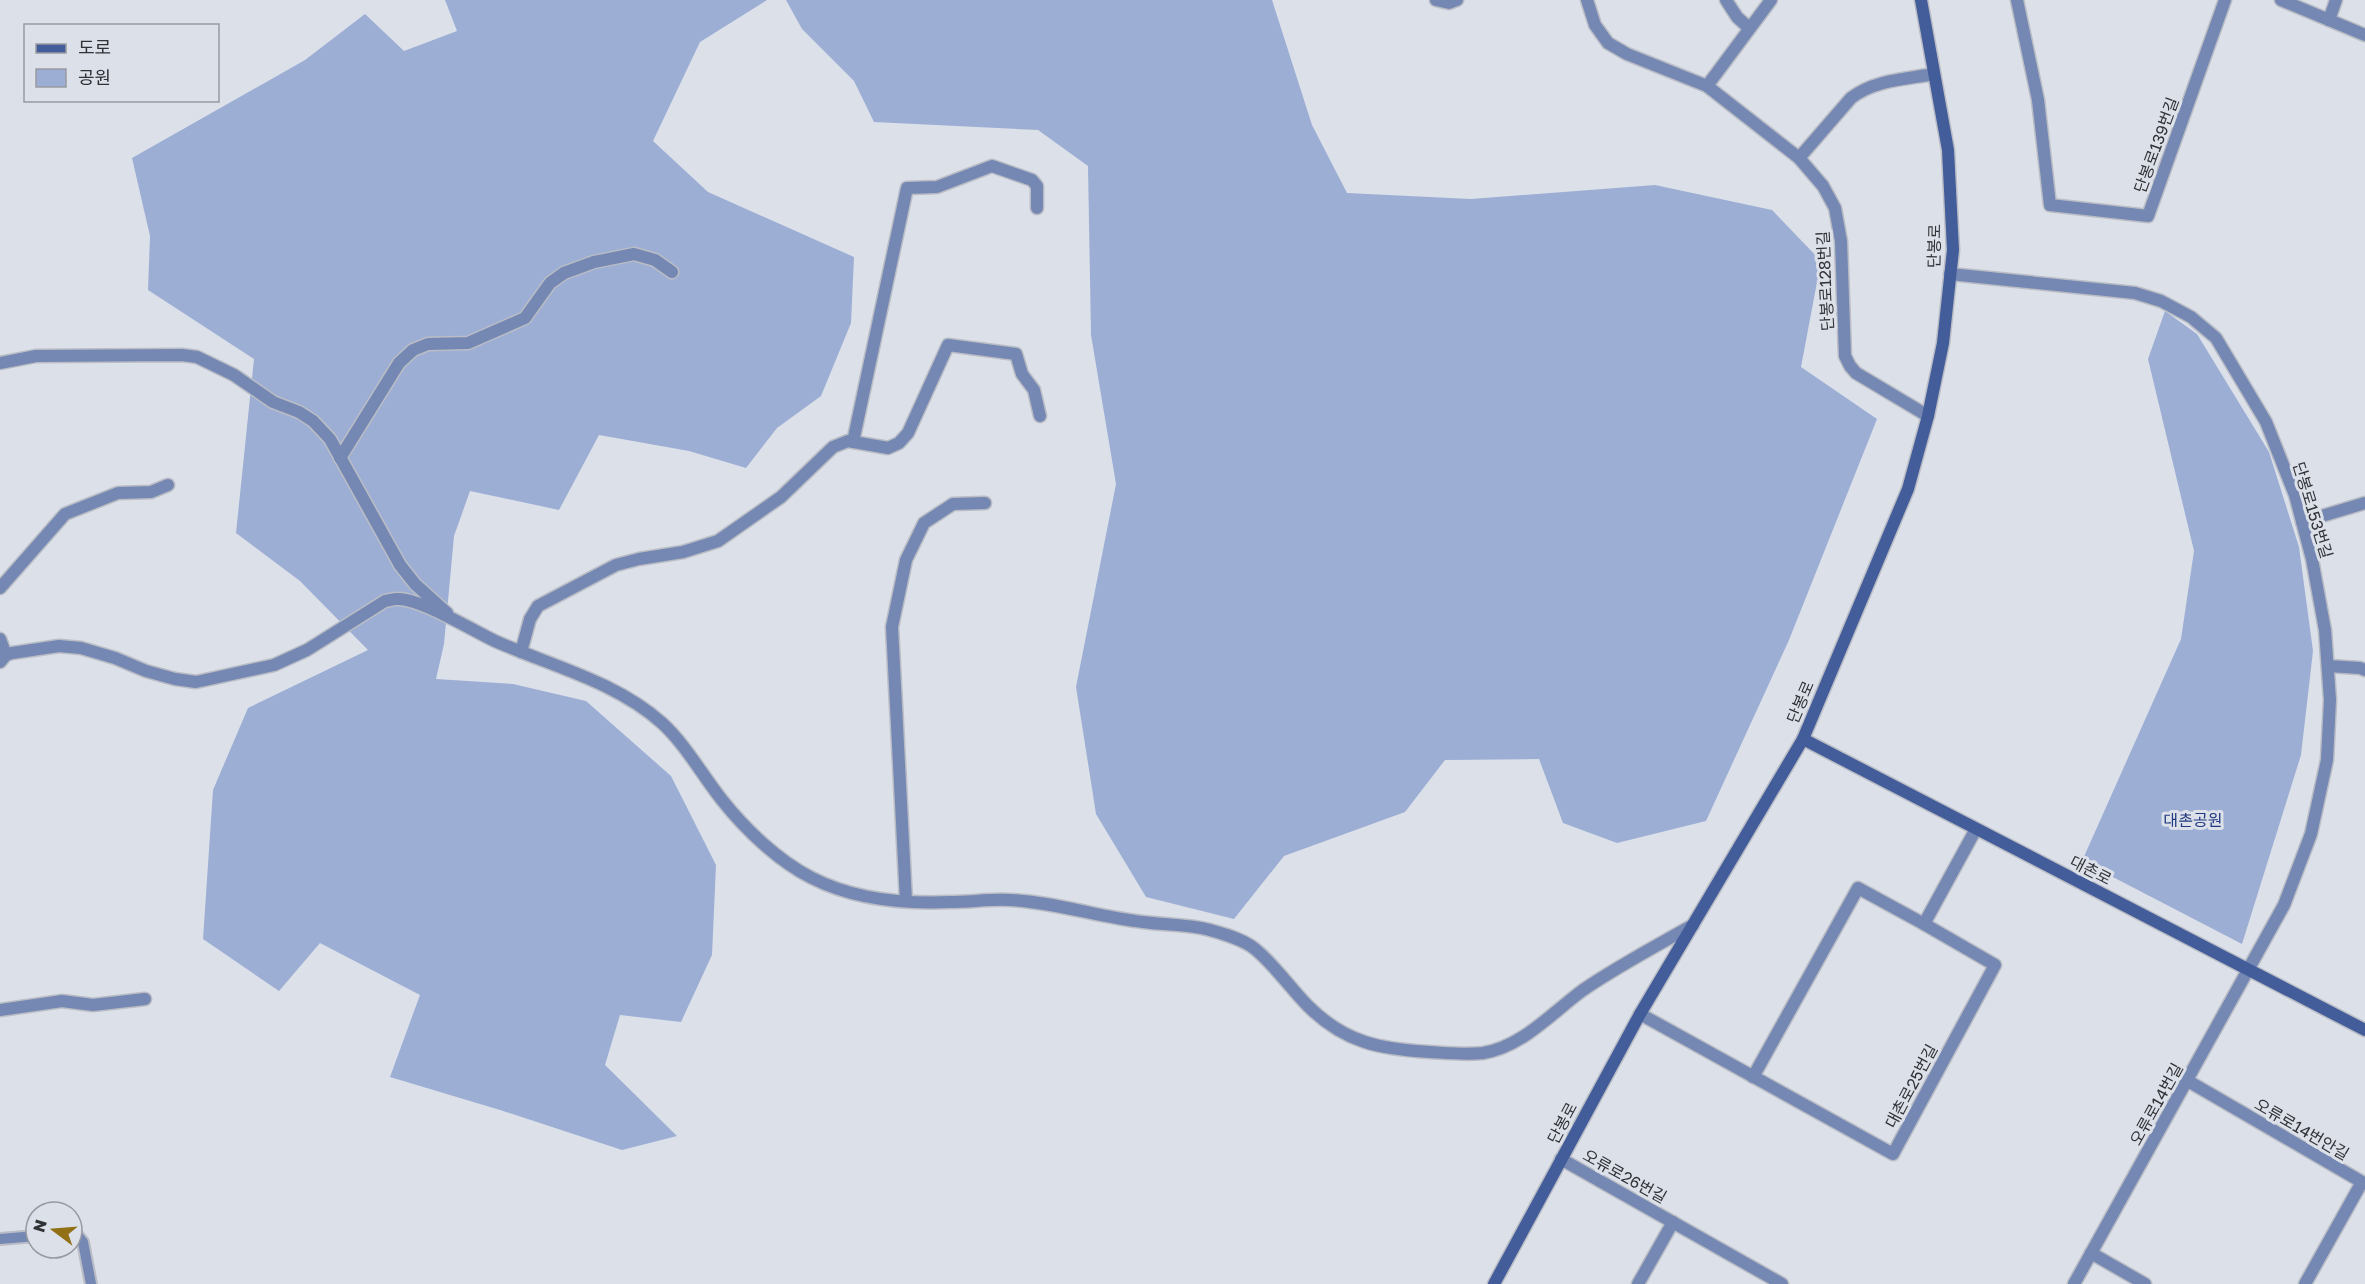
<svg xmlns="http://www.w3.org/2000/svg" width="2365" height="1284" viewBox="0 0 2365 1284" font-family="'Golos Text','Noto Sans KR',sans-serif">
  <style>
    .green { fill: #9daed4 }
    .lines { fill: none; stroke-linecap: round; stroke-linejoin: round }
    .lane-casing { stroke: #babdc5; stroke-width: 14 }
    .street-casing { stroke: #babdc5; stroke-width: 15 }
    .secondary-casing { stroke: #babdc5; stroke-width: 15 }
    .lane { stroke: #7588b3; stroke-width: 10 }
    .street { stroke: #7588b3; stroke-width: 12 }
    .secondary { stroke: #435c9a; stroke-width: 12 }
    .labels { text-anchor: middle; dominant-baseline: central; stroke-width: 6; stroke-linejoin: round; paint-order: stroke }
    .street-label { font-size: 16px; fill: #313236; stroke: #dce0e9 }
    .park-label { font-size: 16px; fill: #213a81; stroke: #dce0e9 }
  </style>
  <rect width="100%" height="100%" fill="#dce0e9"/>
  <!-- green -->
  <g class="green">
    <polygon points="445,0 767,0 700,42 653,141 708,192 854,257 851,323 821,396 777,428 746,468 689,451 599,435 559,510 470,491 454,536 444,644 436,679 513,684 586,701 671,776 716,865 712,955 681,1022 620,1015 605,1065 677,1136 622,1150 500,1110 390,1077 420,995 320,943 279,991 203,939 213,790 248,708 368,650 300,581 236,533 254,359 148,290 150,236 132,158 305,60 365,14 404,51 457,31"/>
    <polygon points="786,0 1272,0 1312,125 1347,193 1471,199 1655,185 1772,210 1821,261 1801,367 1877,419 1789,640 1706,821 1617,843 1563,823 1539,759 1445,760 1405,812 1284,856 1234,919 1146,897 1096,814 1076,687 1116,484 1091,335 1088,166 1038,130 874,122 854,81 802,29"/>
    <polygon points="2165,311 2197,334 2269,452 2299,547 2313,651 2301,755 2242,944 2082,861 2181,639 2194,551 2148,359"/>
  </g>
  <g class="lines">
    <defs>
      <g id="lane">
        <polyline points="72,1234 78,1236 83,1242 91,1284"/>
        <polyline points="0,1239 36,1236"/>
      </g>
      <g id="street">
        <polyline points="1436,0 1449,3 1457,0"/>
        <polyline points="1587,0 1595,25 1608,43 1627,54 1707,86 1799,158 1823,186 1835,208 1841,241 1845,356 1850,366 1856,373 1928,416"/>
        <polyline points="1726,0 1737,17 1749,28"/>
        <polyline points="2017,0 2038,100 2050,205 2148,216 2225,0"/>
        <polyline points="2281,0 2365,35"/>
        <polyline points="2329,20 2336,0"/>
        <polyline points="1707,86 1771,0"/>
        <path d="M1799,158L1851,98C1874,80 1906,79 1934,74"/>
        <polyline points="1950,274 2135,293 2161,301 2191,317 2216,338 2266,422 2295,495 2312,559 2325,630 2330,700 2327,760 2311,834 2284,905 2074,1284"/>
        <polyline points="0,363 36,356 182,355 197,357 234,375 273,402 299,412 313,421 330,439 400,565 415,584 447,613"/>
        <polyline points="853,442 907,188 937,187 992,166 1032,180 1037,186 1037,208"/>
        <polyline points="340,458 399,363 413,350 428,344 468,343 525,318 550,283 564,273 594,262 634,254 655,260 672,272"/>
        <polyline points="2302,522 2365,503"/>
        <polyline points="0,588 65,514 118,493 151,492 168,485"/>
        <polyline points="0,639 6,655"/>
        <polyline points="521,652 530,619 538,606 616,565 639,559 683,552 718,541 781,497 833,447 848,441 888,448 899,443 908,433 948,345 1016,354 1022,374 1034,390 1040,416"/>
        <path d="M0,662L6,655L12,653L59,646L81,648L115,658L146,671L175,679L196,682L274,665L307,650L385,601C386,601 398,598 399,599C423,600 472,630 495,641C551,666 615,681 662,723C686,745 702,775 722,800C745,829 778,861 812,878C853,899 904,904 950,902C970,902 990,899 1010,900C1055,902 1098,917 1143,922C1165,925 1188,924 1210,930C1224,934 1239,938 1251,946C1270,959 1291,989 1308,1006C1345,1043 1380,1049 1430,1052C1447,1053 1466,1055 1483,1053C1522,1047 1553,1012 1583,990C1618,966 1656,946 1693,925"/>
        <polyline points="2328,666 2360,668 2365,670"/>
        <polyline points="906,901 892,627 906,560 924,523 953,504 985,503"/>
        <polyline points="0,1010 62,1001 93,1005 145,999"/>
        <polyline points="1640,1014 1893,1154 1995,965 1924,924 1976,829"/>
        <polyline points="1753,1077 1858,888 1924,924"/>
        <polyline points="2188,1081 2362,1182 2305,1284"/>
        <polyline points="1561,1159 1782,1284"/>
        <polyline points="2091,1253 2145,1284"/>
        <polyline points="1638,1284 1673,1222"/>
      </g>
      <g id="secondary">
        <polyline points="1803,739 2365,1030"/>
        <polyline points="1494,1284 1640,1014 1803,739 1908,489 1928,416 1943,343 1953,250 1948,150 1921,0"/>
      </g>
    </defs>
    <!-- lane casing -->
    <use href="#lane" class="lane-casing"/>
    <!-- street casing -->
    <use href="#street" class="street-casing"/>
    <!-- secondary casing -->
    <use href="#secondary" class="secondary-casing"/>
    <!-- lane -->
    <use href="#lane" class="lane"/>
    <!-- street -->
    <use href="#street" class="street"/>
    <!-- secondary -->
    <use href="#secondary" class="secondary"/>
  </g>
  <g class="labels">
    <!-- street labels -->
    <g class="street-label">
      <text transform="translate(2156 145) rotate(-70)">단봉로139번길</text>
      <text transform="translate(1934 246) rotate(-89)">단봉로</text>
      <text transform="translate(1825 281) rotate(-93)">단봉로128번길</text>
      <text transform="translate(2313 510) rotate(73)">단봉로153번길</text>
      <text transform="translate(1800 702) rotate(-67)">단봉로</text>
      <text transform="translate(2091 870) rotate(27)">대촌로</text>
      <text transform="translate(1911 1086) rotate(-62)">대촌로25번길</text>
      <text transform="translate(2156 1104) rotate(-61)">오류로14번길</text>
      <text transform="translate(1562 1123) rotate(-62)">단봉로</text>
      <text transform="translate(2302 1129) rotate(30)">오류로14번안길</text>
      <text transform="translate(1625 1176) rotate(29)">오류로26번길</text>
    </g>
    <!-- park labels -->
    <g class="park-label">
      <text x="2193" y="820">대촌공원</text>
    </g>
  </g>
  <!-- legend -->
  <rect x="24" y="24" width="195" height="78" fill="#dce0e9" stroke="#989aa1" stroke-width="1.5"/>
  <rect x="36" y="44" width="30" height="9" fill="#435c9a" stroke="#989aa1" stroke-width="1.5"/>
  <text x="78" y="54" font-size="18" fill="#313236">도로</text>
  <rect x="36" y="69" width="30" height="18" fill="#9daed4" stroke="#989aa1" stroke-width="1.5"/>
  <text x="78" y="84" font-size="18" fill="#313236">공원</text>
  <!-- north arrow -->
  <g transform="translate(54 1230) rotate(286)"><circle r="28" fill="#dce0e9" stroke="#989aa1" stroke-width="1.5"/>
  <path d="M0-4.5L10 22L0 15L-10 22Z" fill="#927016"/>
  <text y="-9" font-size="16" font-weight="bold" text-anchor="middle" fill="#313236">N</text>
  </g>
</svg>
